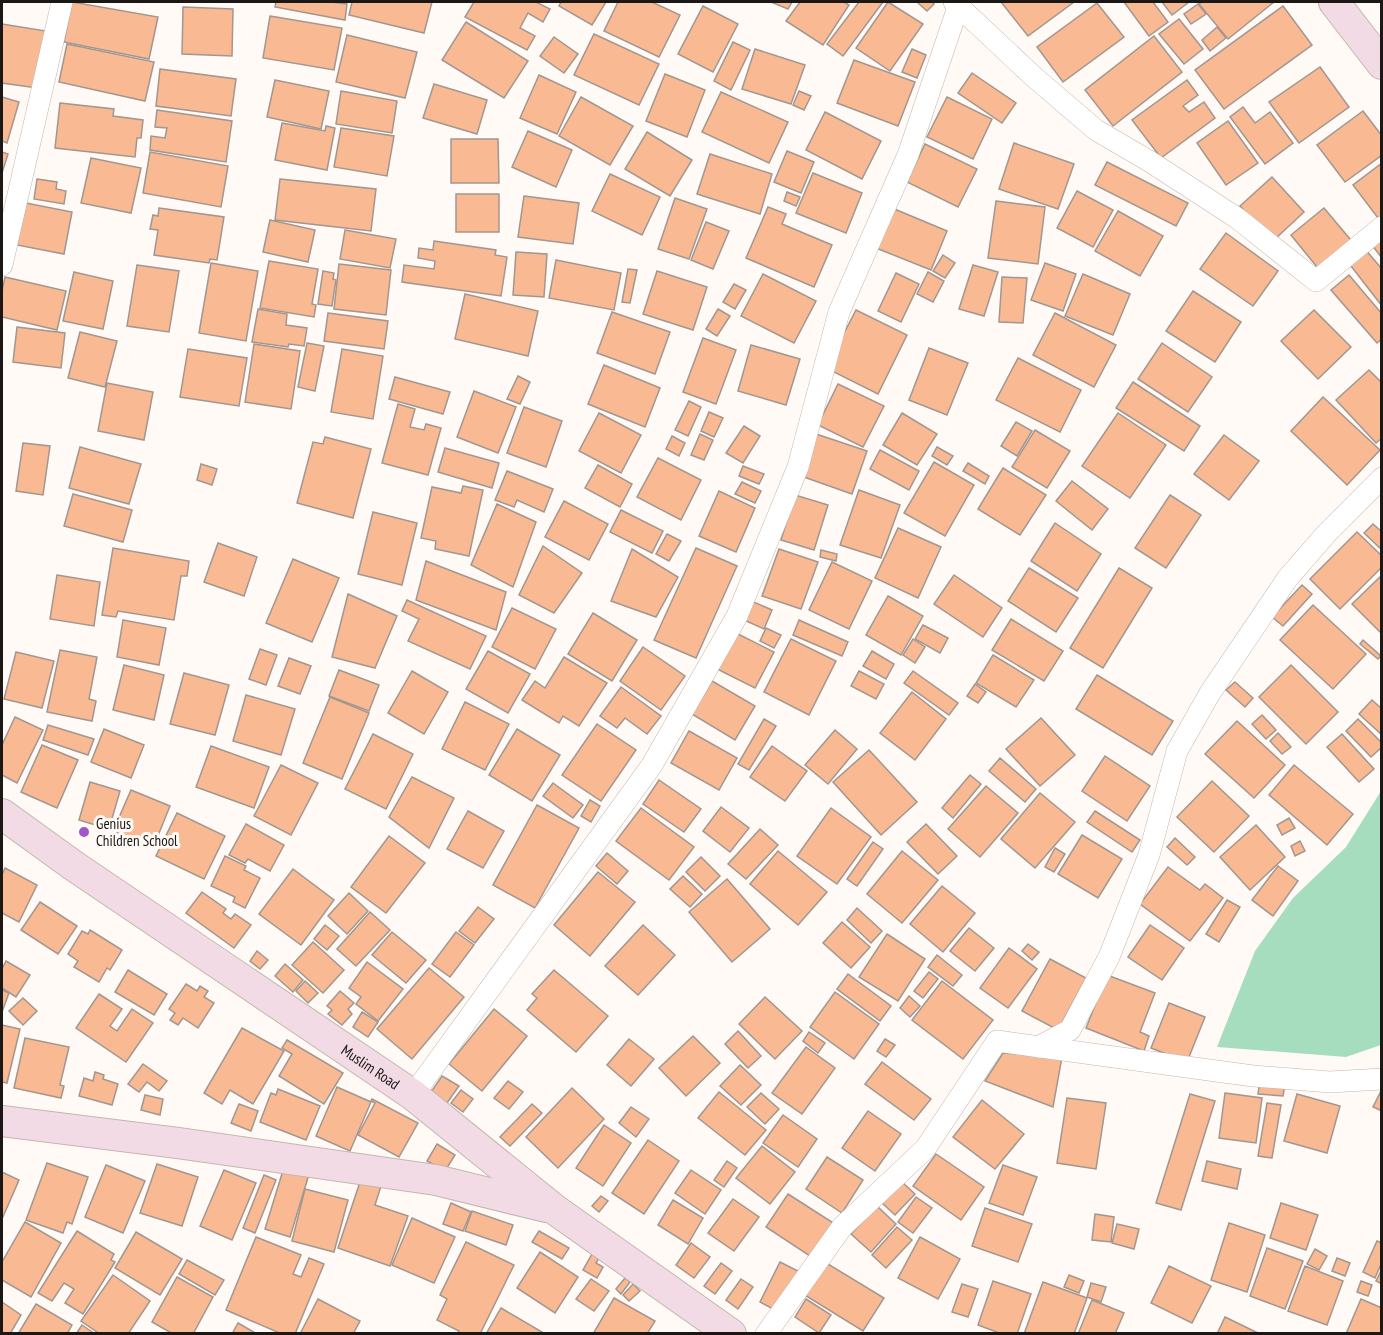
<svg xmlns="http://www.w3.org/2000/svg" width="1383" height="1335" viewBox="0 0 1383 1335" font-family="'PT Sans Narrow',sans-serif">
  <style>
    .green { fill: #a7ddbf }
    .building { fill: #f9ba93; stroke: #a2968f; stroke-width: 1.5 }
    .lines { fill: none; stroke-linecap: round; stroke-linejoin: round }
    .street-casing { stroke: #c3b7af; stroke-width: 22 }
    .secondary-casing { stroke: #c3b7af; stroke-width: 32 }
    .street { stroke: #fff; stroke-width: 21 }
    .secondary { stroke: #f3dbe6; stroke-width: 30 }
    .poi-dot { fill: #a255c7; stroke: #fffaf6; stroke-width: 2 }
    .labels { text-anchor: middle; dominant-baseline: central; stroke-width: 6; stroke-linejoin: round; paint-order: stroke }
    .poi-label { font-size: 15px; fill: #1b1714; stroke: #fffaf6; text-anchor: start }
    .street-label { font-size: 15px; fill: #1b1714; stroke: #fffaf6 }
  </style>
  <rect width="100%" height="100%" fill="#fffaf6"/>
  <!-- green -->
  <polygon class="green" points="1381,791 1381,1045 1346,1057 1217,1047 1255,951 1293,898 1346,847"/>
  <!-- building -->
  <g class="building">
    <polygon points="72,2 158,17 149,59 64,42"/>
    <polygon points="276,2 331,2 347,4 345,20 275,7"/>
    <polygon points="352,2 432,2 424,33 349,15"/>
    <polygon points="474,2 536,2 550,9 543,22 528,13 520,28 535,36 527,50 465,17"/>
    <polygon points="561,2 606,2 592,25 559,6"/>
    <polygon points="618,2 652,2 680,15 659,57 604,31"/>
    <polygon points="771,2 792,2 788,9"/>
    <polygon points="800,2 844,2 849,5 823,45 786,21"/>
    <polygon points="859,2 883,2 843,56 827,44"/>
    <polygon points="888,2 923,24 890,71 856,48"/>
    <polygon points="917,2 932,2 934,4 927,11"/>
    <polygon points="1001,2 1074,2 1028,36"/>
    <polygon points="1124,2 1153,2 1168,22 1149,36"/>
    <polygon points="1162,2 1189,2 1172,15"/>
    <polygon points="1202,2 1274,2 1228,39 1199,4"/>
    <polygon points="1097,3 1124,37 1063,82 1037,47"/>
    <polygon points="1198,4 1206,14 1191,24 1184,14"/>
    <polygon points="703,6 738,24 713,72 678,54"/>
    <polygon points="1283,6 1312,45 1224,109 1195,70"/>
    <polygon points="183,7 233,9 232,56 182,54"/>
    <polygon points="270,16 342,28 334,70 263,58"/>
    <polygon points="1179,19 1203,49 1184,64 1159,34"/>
    <polygon points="466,22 528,61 504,98 442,60"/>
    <polygon points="2,24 46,31 37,88 2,83"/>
    <polygon points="1217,27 1226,38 1210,51 1202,40"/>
    <polygon points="594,34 659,64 639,105 574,75"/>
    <polygon points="347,35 417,52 405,98 336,82"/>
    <polygon points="1154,36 1182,72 1113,126 1085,90"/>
    <polygon points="554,37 578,54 564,73 540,56"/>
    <polygon points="733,42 750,50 731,90 714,81"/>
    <polygon points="67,44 154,62 145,101 59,82"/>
    <polygon points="755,49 805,65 791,104 742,89"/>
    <polygon points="912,49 926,55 917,78 902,72"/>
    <polygon points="854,60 915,82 898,126 837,103"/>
    <polygon points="1320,67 1349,107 1299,143 1269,102"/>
    <polygon points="160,69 236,79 231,116 156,106"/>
    <polygon points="972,73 1016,103 1002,123 958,93"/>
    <polygon points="665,74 705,90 687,137 646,121"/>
    <polygon points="539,75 576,92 557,134 520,118"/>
    <polygon points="275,80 329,91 321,129 267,117"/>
    <polygon points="1187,80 1198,95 1183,106 1189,112 1204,102 1215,118 1161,158 1132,120"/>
    <polygon points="434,84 487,100 477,134 423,118"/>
    <polygon points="341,91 397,101 392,133 336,124"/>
    <polygon points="799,91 811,96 804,110 793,105"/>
    <polygon points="721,92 788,122 769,163 702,132"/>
    <polygon points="2,97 19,102 7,143 2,141"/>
    <polygon points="581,97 633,126 610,165 559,136"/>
    <polygon points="947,97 992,119 973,159 927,137"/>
    <polygon points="60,103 114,109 113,116 143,120 141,138 137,138 135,157 55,148"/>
    <polygon points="1243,107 1255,123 1270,112 1293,143 1265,164 1230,117"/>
    <polygon points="157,110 232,121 226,162 150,150 151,136 165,138 167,128 155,127"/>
    <polygon points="1363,111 1382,136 1382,155 1345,182 1317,145"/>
    <polygon points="825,112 881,141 862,179 806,150"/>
    <polygon points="1228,121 1258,163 1226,185 1197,143"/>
    <polygon points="282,123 325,131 326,126 335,128 327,170 275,160"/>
    <polygon points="341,128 394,136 387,176 334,167"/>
    <polygon points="528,131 572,150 556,187 512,167"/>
    <polygon points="647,132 692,160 670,196 625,169"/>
    <polygon points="451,139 498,139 499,183 451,183"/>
    <polygon points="1014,143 1074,164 1058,209 999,189"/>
    <polygon points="925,144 977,169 958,207 907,182"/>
    <polygon points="787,151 814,162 801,193 774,182"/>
    <polygon points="2,152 8,154 2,173"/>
    <polygon points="150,152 228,166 221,207 143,193"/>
    <polygon points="710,154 772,174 760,214 697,194"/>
    <polygon points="91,158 141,168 131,213 81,203"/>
    <polygon points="1107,162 1188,203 1176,226 1095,185"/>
    <polygon points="1382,163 1382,215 1378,218 1353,185"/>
    <polygon points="813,173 862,193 846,233 796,213"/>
    <polygon points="610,174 660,197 642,235 592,211"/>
    <polygon points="1272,177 1304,212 1273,241 1240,206"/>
    <polygon points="37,179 57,182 56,189 66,191 64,204 34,199"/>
    <polygon points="280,179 376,189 371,231 275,220"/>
    <polygon points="1077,191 1113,210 1093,247 1057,228"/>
    <polygon points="787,192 800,197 796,206 784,201"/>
    <rect x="456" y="194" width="43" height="38"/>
    <polygon points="524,196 579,203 573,244 518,237"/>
    <polygon points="675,198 707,209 689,259 658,249"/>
    <polygon points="996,201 1045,207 1038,264 988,258"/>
    <polygon points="26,203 72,212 64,254 17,245"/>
    <polygon points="768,207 786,214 782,224 832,245 814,287 746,258"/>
    <polygon points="159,208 224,217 217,260 210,259 209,263 154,255 158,230 150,229 153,215 158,216"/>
    <polygon points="892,208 947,231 931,270 876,248"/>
    <polygon points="1324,208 1355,245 1321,272 1291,235"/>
    <polygon points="1118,211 1163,236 1140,276 1095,251"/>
    <polygon points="270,220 315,230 308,262 263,252"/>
    <polygon points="706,222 729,231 713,269 691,260"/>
    <polygon points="345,230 396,239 390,268 340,259"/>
    <polygon points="1226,233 1278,271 1253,306 1200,269"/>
    <polygon points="1382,236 1382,258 1371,244"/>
    <polygon points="434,241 496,250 495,255 507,257 501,296 402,282 404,265 434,269 435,261 418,258 419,248 433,250"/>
    <polygon points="1364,248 1382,269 1382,306 1347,261"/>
    <polygon points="516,252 547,254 544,297 513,295"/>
    <polygon points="943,255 955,263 945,278 933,271"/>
    <polygon points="556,260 621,273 614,310 549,298"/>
    <polygon points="269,261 318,269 312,304 316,305 314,317 260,308"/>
    <polygon points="211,263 258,271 246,341 199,333"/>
    <polygon points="1045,263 1076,274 1063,311 1031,300"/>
    <polygon points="339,264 391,270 386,315 334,309"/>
    <polygon points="137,265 179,271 169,332 127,326"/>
    <polygon points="973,265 998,272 984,316 959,309"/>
    <polygon points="628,269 637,270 630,303 622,302"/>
    <polygon points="323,271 334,273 333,279 336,280 332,306 318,304"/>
    <polygon points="657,271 707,287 693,330 643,314"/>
    <polygon points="74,272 113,281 103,329 63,321"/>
    <polygon points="928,272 944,281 933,302 917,294"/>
    <polygon points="896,273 919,284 901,322 878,311"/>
    <polygon points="763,274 816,301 794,343 741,316"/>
    <polygon points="1083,274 1130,294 1113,335 1065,316"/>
    <polygon points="1349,275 1382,314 1382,339 1377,343 1331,290"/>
    <polygon points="5,277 66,291 57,330 2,317 2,291"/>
    <polygon points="1002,277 1027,278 1023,323 999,322"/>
    <polygon points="734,284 746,290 735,309 723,302"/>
    <polygon points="1193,291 1241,322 1215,362 1166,331"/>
    <polygon points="465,294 538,311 528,356 455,339"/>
    <polygon points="258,309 287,314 286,325 307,328 304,346 289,344 288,347 252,342"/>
    <polygon points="718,309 730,316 717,336 706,329"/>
    <polygon points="856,310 907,335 878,394 826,368"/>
    <polygon points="1314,310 1351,347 1318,379 1281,341"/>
    <polygon points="612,312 670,332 655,374 597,353"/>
    <polygon points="328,313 388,321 384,349 324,341"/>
    <polygon points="1055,313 1116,345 1094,387 1033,355"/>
    <polygon points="17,327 65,333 61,368 13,362"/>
    <polygon points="80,332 117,341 105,387 68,378"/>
    <polygon points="703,338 736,350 716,404 683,392"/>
    <polygon points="307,343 324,346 315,391 298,387"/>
    <polygon points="1162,343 1212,377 1188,412 1138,379"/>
    <polygon points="254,344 300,351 291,409 245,402"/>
    <polygon points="751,345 800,359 786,405 738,391"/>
    <polygon points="929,348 968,363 947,415 909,400"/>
    <polygon points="188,349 247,358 239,406 180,397"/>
    <polygon points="342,349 383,356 373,419 331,412"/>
    <polygon points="1018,358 1081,390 1060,432 996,400"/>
    <polygon points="604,365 660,388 645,427 588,404"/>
    <polygon points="1369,370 1382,383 1382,438 1376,443 1336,400"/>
    <polygon points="518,376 530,382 520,404 507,399"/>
    <polygon points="395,377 450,392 443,414 389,399"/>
    <polygon points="1133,382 1200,426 1184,451 1116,408"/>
    <polygon points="107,383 153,392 144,440 98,431"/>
    <polygon points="838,384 884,406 863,447 818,425"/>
    <polygon points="474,391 516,407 498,453 457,437"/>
    <polygon points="1323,397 1380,450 1347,485 1291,431"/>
    <polygon points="689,401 701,407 688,436 675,430"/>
    <polygon points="398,404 415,409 410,427 424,430 426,424 441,428 428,475 382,463"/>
    <polygon points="524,407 562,421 546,467 507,453"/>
    <polygon points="709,412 723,418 714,437 701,431"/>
    <polygon points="599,413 641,435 621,473 579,451"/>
    <polygon points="902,413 937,434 917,465 883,445"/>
    <polygon points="1118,413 1166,445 1130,498 1082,466"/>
    <polygon points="1016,422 1032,431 1017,456 1001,446"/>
    <polygon points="744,426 760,436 743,463 726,453"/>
    <polygon points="1035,430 1070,451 1047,488 1012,467"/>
    <polygon points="700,434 713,440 704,460 691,455"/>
    <polygon points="816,434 867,451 852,494 801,476"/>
    <polygon points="1224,435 1259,461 1229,500 1194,474"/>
    <polygon points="672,436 685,443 679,456 666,449"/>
    <polygon points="325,437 371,449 353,518 297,503 313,442 323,444"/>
    <polygon points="23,443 50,446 43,495 16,491"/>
    <polygon points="80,447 141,464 129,504 69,488"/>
    <polygon points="937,447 953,456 947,465 932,456"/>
    <polygon points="445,448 499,463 492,488 438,472"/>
    <polygon points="880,450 919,471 909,490 870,469"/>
    <polygon points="658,458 701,480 681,520 637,497"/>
    <polygon points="934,462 974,485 945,536 904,513"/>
    <polygon points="968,463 989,476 985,484 963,471"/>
    <polygon points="201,464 217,469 212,485 197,480"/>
    <polygon points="598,465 632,484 620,507 585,488"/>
    <polygon points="743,466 764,474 759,484 739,476"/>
    <polygon points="1003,468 1046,495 1020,535 978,509"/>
    <polygon points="507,471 553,489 544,512 517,500 514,507 495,500"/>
    <polygon points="1072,481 1108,509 1092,530 1056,501"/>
    <polygon points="742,482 761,491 755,503 735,494"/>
    <polygon points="463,486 483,490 469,556 435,549 436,541 421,538 432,487 461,493"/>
    <polygon points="859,490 900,505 881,558 840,545"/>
    <polygon points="719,491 755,508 736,552 699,536"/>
    <polygon points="73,494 132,510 123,542 64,526"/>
    <polygon points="795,495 828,505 814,550 781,540"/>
    <polygon points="1170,495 1201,515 1166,568 1135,548"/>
    <polygon points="564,501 608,524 589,560 545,537"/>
    <polygon points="497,504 536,522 513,587 471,565"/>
    <polygon points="621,510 663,531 652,553 610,532"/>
    <polygon points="373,512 417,523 402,585 358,574"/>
    <polygon points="1055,523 1101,554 1077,591 1031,561"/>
    <polygon points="1373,524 1382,532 1382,550 1364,533"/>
    <polygon points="898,528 941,547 918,598 875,578"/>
    <polygon points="1357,532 1382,556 1382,567 1340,609 1310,579"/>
    <polygon points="667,534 681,541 669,561 656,554"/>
    <polygon points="218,543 257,557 244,596 204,582"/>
    <polygon points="543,546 582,573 554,613 519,595"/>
    <polygon points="113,548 189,561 187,576 181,576 174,620 118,611 116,617 102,615"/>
    <polygon points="696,548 737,566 696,658 654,640"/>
    <polygon points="632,549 678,577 656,617 611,601"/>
    <polygon points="779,549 818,562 801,609 762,596"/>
    <polygon points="821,550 837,554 836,561 820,557"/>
    <polygon points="293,559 339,578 312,642 266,623"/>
    <polygon points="426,561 506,592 496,630 416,600"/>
    <polygon points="832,562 872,581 849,629 809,610"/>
    <polygon points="1029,568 1078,598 1056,632 1008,601"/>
    <polygon points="1119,568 1152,588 1103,668 1070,648"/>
    <polygon points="57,575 100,582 94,626 50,619"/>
    <polygon points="954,575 1002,608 983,637 934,604"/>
    <polygon points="1382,575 1382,634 1352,604"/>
    <polygon points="1302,585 1312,594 1283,626 1272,617"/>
    <polygon points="348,594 397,616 375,668 332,657"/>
    <polygon points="888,596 923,616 901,655 866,635"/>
    <polygon points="407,600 486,636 470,669 408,641 419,619 402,611"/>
    <polygon points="749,600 772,610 764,629 742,619"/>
    <polygon points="1313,605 1366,654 1333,689 1280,640"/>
    <polygon points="512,608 556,629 535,669 492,647"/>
    <polygon points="593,613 637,640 612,681 568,654"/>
    <polygon points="1011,619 1063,651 1044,681 992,650"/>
    <polygon points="123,620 166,628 159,665 117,657"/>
    <polygon points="799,620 848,642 842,656 793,635"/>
    <polygon points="923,625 948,638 940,653 915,639"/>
    <polygon points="766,628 781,635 774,648 760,641"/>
    <polygon points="734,632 774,652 755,688 715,668"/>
    <polygon points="791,639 836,661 809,715 764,692"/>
    <polygon points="913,639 925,647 915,663 903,655"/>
    <polygon points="1363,640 1381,656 1378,659 1360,644"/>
    <polygon points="643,647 685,676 661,710 620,681"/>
    <polygon points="260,649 277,655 266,685 249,679"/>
    <polygon points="60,650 97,657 89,699 96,701 92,721 47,712"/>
    <polygon points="488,651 530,674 508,713 466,689"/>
    <polygon points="872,651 894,664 886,679 863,666"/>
    <polygon points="16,652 54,661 42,708 4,699"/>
    <polygon points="993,655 1034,680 1016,707 976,683"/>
    <polygon points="564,657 607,683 579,726 563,716 559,723 522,700 535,681 545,688"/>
    <polygon points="289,658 311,666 300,694 278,686"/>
    <polygon points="124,665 164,675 154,720 113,710"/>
    <polygon points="1291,665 1338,712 1306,744 1259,697"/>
    <polygon points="339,670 379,685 369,711 329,696"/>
    <polygon points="412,671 448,692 424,734 388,713"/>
    <polygon points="859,671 884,684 876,699 851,686"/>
    <polygon points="913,671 958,703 949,715 904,683"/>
    <polygon points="184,673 229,685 215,735 170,724"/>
    <polygon points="1097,675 1173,721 1152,755 1076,709"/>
    <polygon points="712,681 755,706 735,740 692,714"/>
    <polygon points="1235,682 1253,698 1245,707 1226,690"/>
    <polygon points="975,684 986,692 978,703 967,696"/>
    <polygon points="621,687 661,716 647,734 625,718 617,728 600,716"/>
    <polygon points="912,692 946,719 915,760 880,733"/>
    <polygon points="246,695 295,709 281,755 233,741"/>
    <polygon points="330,697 369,713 342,779 303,763"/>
    <polygon points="1372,700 1382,709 1382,735 1359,714"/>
    <polygon points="465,702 509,724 485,770 442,749"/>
    <polygon points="1262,715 1276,730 1266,739 1252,724"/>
    <polygon points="15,717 43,730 17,783 2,775 2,745"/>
    <polygon points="1041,718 1075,755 1040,786 1006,749"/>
    <polygon points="764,719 776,726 749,770 738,764"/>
    <polygon points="1358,719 1382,743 1382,747 1371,757 1346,731"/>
    <polygon points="1237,721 1285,765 1254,798 1205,754"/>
    <polygon points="597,724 636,750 601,801 562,775"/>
    <polygon points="48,725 94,739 88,755 43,740"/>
    <polygon points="104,729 144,745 131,778 91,762"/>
    <polygon points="517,729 560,755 532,801 489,775"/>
    <polygon points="835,730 857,749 828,784 805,765"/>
    <polygon points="689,731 737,758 719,790 671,763"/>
    <polygon points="1278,733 1291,747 1282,754 1270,741"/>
    <polygon points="373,734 413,754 386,809 345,789"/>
    <polygon points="1342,734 1374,769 1359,782 1327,747"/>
    <polygon points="42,745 78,760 57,808 21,792"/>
    <polygon points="211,746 269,767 254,808 196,787"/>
    <polygon points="772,746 807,771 785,801 750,777"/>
    <polygon points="869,750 917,802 881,835 833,782"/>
    <polygon points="1105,756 1150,786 1127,821 1082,791"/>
    <polygon points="1000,758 1036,789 1025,802 989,771"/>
    <polygon points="281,765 318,783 291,835 254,816"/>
    <polygon points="1294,765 1353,814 1327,845 1269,795"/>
    <polygon points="970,775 981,784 953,818 942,808"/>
    <polygon points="412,777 454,798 429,848 389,817"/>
    <polygon points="659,780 701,809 684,832 643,804"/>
    <polygon points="1212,781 1249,816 1214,852 1177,817"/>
    <polygon points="90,782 120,791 109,829 79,820"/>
    <polygon points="553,783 583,805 573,818 543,796"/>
    <polygon points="986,786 1018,813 980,857 948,829"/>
    <polygon points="131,790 170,806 153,848 113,831"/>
    <polygon points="1040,793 1075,822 1035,868 1001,839"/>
    <polygon points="590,800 600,806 591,822 581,816"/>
    <polygon points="537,805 579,828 535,908 493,885"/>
    <polygon points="721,807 749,828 730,852 703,831"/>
    <polygon points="641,808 694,847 669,880 616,841"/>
    <polygon points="831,808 871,837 837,884 797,856"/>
    <polygon points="468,811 504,831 483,868 447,849"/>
    <polygon points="1095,811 1140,840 1132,852 1087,822"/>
    <polygon points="177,813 225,836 204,879 156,856"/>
    <polygon points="1289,818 1295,828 1282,835 1277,825"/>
    <polygon points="246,824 284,845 270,871 248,859 245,863 229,855"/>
    <polygon points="926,824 957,856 938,874 907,842"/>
    <polygon points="1256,825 1285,857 1250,890 1220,857"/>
    <polygon points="760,829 778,845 746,879 728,864"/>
    <polygon points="1082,835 1122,859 1098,898 1058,874"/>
    <polygon points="389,836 425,863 386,913 351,887"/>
    <polygon points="1175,838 1195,857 1187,865 1167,847"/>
    <polygon points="1300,841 1305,851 1295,856 1291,846"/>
    <polygon points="873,842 883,849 857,886 847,879"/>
    <polygon points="1055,848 1065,854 1054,872 1045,867"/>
    <polygon points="778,851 827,892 798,925 750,884"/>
    <polygon points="902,851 938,880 902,923 867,894"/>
    <polygon points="607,853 628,871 617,884 596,866"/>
    <polygon points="225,856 246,866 244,870 260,878 245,908 233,902 235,897 211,886"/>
    <polygon points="701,857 720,876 705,891 686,872"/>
    <polygon points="1278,866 1298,881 1273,916 1252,900"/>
    <polygon points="1168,867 1200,890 1205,884 1223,898 1190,941 1140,904"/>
    <polygon points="5,868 37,885 19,922 2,913 2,875"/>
    <polygon points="293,869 334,900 301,945 259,914"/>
    <polygon points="598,872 635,902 590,956 554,925"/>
    <polygon points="683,876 702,894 690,907 670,889"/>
    <polygon points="727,879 770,929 732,962 689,912"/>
    <polygon points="942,886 975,913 943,952 910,924"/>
    <polygon points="202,892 226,909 223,913 231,919 235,914 251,925 234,948 186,913"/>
    <polygon points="349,893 368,911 347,934 328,916"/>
    <polygon points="1227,900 1240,907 1219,942 1206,934"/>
    <polygon points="40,902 77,926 58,954 21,930"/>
    <polygon points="478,907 494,919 475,943 459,931"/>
    <polygon points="857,908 882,931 871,943 847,920"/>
    <polygon points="370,912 390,930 356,966 337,949"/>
    <polygon points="842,922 870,947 851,968 823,943"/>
    <polygon points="325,925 339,936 327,950 314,939"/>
    <polygon points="643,925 675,955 638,995 605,966"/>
    <polygon points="1150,925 1184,948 1162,980 1128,957"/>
    <polygon points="969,928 994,948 975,971 950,951"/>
    <polygon points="90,930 122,950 110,970 107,968 99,982 74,967 78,961 68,954 82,931 88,934"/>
    <polygon points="392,932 426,960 406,983 372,955"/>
    <polygon points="456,932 474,945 450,977 432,964"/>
    <polygon points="887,934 925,959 898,1001 859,977"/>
    <polygon points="313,942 344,970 323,993 292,965"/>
    <polygon points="1028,944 1039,952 1032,960 1022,951"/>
    <polygon points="1009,948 1037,969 1008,1008 980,988"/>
    <polygon points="257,951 268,960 260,969 250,961"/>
    <polygon points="937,955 962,975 953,986 928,967"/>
    <polygon points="1050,959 1086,978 1058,1030 1022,1011"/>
    <polygon points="6,961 30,975 16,997 2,988 2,969"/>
    <polygon points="367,962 403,989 378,1021 356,1004 361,997 349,988"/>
    <polygon points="285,964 303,980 293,992 275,976"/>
    <polygon points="429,968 464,997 412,1059 377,1029"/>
    <polygon points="128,970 167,994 154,1015 115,992"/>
    <polygon points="554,970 608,1016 576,1052 527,1010 537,998 532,994"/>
    <polygon points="929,972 938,979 923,998 914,991"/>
    <polygon points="848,974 891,1006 880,1021 837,989"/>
    <polygon points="1107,975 1155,993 1140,1032 1149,1036 1144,1051 1086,1028"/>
    <polygon points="305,981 318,993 308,1003 296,991"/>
    <polygon points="942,981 993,1020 963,1059 912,1020"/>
    <polygon points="186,984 197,991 200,986 208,991 204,997 214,1003 198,1028 183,1018 178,1025 170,1020 175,1013 169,1009"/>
    <polygon points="2,990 9,993 2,1012"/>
    <polygon points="340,991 354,1003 348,1009 352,1014 342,1025 328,1014 332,1010 327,1006"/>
    <polygon points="835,992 879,1024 854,1059 810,1027"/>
    <polygon points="99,994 122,1009 110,1026 117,1031 132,1009 153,1023 126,1062 76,1028"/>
    <polygon points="909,996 920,1006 910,1017 900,1008"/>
    <polygon points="765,997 802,1031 775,1059 739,1024"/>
    <polygon points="23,998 37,1011 23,1025 9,1011"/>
    <polygon points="1169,1003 1205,1017 1187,1062 1151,1048"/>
    <polygon points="494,1009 527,1036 482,1091 449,1064"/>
    <polygon points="362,1012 378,1022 368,1037 353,1027"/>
    <polygon points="2,1025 20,1029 7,1083 2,1082"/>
    <polygon points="242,1028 284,1051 253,1104 230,1090 222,1104 204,1093"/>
    <polygon points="738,1031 761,1056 748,1068 725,1044"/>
    <polygon points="809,1032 825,1043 818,1053 803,1041"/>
    <polygon points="693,1036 720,1063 686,1096 659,1068"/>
    <polygon points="25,1038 69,1047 60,1085 64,1086 61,1098 14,1088"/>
    <polygon points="629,1039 654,1059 631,1086 607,1065"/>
    <polygon points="885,1039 895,1045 886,1057 877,1051"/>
    <polygon points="287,1040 343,1073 324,1104 279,1076 292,1054 282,1048"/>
    <polygon points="806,1047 835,1068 802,1114 772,1093"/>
    <polygon points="1003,1053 1062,1057 1053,1107 985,1081"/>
    <polygon points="882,1062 931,1099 914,1120 865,1084"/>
    <polygon points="143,1064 167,1081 159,1091 147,1082 139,1092 128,1084"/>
    <polygon points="740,1065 761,1085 741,1105 720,1086"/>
    <polygon points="95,1072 104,1075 103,1079 118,1084 112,1105 79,1096 84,1078 93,1081"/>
    <polygon points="442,1076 459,1086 447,1103 431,1092"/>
    <polygon points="508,1081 523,1092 509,1109 494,1098"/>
    <polygon points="1260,1081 1285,1083 1283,1096 1258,1094"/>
    <polygon points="337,1087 371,1102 350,1151 316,1136"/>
    <polygon points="572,1088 604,1119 558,1168 526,1137"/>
    <polygon points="278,1089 320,1106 306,1140 260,1122 271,1093 276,1095"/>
    <polygon points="1382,1089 1382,1111 1373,1107"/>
    <polygon points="461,1090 473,1099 463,1112 451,1103"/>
    <polygon points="719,1092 766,1130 745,1155 698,1118"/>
    <polygon points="761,1093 779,1109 765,1124 747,1107"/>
    <polygon points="1225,1093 1262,1098 1256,1143 1219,1138"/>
    <polygon points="1190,1094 1215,1101 1181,1210 1156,1203"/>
    <polygon points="1297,1094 1340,1106 1327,1153 1284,1141"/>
    <polygon points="145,1095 163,1099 160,1115 141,1110"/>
    <polygon points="1067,1098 1106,1103 1096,1169 1057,1163"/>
    <polygon points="372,1099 418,1123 399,1157 358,1135 375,1103 371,1101"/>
    <polygon points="982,1100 1024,1134 995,1169 953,1137"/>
    <polygon points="1267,1103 1281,1105 1272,1158 1258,1156"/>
    <polygon points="239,1104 258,1111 251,1131 231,1123"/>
    <polygon points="532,1104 542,1113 510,1146 500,1137"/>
    <polygon points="631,1107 649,1119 636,1137 619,1123"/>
    <polygon points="868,1111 901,1134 875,1171 842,1148"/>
    <polygon points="783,1115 817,1139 798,1167 763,1143"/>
    <polygon points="604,1125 631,1143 603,1186 576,1168"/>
    <polygon points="648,1140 679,1161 644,1214 612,1193"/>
    <polygon points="437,1144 455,1155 445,1171 427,1161"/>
    <polygon points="762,1146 795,1172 770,1204 736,1178"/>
    <polygon points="936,1154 984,1187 961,1220 913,1186"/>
    <polygon points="827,1157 863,1180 842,1213 806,1189"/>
    <polygon points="727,1161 737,1168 724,1187 714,1180"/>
    <polygon points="1207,1161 1241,1169 1237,1189 1202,1181"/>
    <polygon points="47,1163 88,1177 72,1224 67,1222 63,1233 26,1220"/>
    <polygon points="157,1164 198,1177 182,1226 140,1213"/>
    <polygon points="285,1164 310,1171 290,1237 265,1229"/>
    <polygon points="106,1165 145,1181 123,1233 85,1217"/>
    <polygon points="1003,1165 1037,1177 1023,1215 989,1203"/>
    <polygon points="224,1170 256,1183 232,1240 200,1226"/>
    <polygon points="691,1170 721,1190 705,1214 675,1193"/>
    <polygon points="2,1172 19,1180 2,1219"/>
    <polygon points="264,1175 276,1180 255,1233 243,1228"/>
    <polygon points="362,1176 382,1183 375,1205 408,1216 390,1266 338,1248"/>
    <polygon points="901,1181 915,1194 895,1215 881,1202"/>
    <polygon points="305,1189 348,1200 334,1252 292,1241"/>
    <polygon points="788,1194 838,1226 816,1260 766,1227"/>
    <polygon points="601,1196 608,1201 599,1212 592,1206"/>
    <polygon points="916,1197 932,1208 913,1233 898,1222"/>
    <polygon points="733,1199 759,1217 734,1251 708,1233"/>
    <polygon points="673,1200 703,1218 688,1244 658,1225"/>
    <polygon points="451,1203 471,1212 463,1231 443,1224"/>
    <polygon points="1281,1203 1318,1215 1306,1250 1270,1238"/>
    <polygon points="877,1206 896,1224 871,1252 851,1234"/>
    <polygon points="985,1208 1032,1224 1018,1262 972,1246"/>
    <polygon points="472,1211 513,1225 506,1245 465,1231"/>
    <polygon points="1095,1214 1114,1217 1111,1242 1092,1240"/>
    <polygon points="412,1218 455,1237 434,1283 392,1265"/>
    <polygon points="25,1222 61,1243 31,1297 2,1280 2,1262"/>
    <polygon points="1229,1223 1265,1235 1247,1292 1211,1280"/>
    <polygon points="1117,1224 1139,1229 1134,1249 1112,1243"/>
    <polygon points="897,1227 912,1240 886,1268 872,1255"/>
    <polygon points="77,1231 114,1254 111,1260 115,1262 83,1314 65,1303 74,1289 64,1283 52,1301 38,1293"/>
    <polygon points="539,1231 569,1248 562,1259 532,1242"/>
    <polygon points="136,1232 182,1259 160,1295 115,1268"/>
    <polygon points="256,1237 301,1255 293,1274 301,1277 309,1258 324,1264 295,1334 282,1334 226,1310"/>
    <polygon points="920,1237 960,1259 938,1299 898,1278"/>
    <polygon points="1377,1241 1382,1243 1382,1262 1375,1278 1363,1272"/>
    <polygon points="466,1242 514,1265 480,1334 457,1334 459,1331 437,1320 447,1299 440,1295"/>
    <polygon points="691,1243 710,1257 694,1278 676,1265"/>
    <polygon points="1267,1248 1303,1261 1285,1309 1250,1296"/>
    <polygon points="1315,1249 1327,1256 1319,1270 1307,1264"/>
    <polygon points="540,1252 578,1277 555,1313 517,1288"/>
    <polygon points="592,1254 599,1258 596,1263 603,1267 597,1278 583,1270"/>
    <polygon points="1337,1258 1350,1263 1345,1276 1332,1271"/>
    <polygon points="187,1260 224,1280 215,1295 179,1274"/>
    <polygon points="823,1261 884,1298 863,1331 803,1294"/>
    <polygon points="780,1262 798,1271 777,1311 760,1302"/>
    <polygon points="721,1263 732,1271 715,1294 704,1286"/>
    <polygon points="1169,1266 1211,1286 1192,1323 1151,1303"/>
    <polygon points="1305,1266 1343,1281 1327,1325 1288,1311"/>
    <polygon points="1382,1269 1382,1284 1376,1281"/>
    <polygon points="113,1275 150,1301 128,1334 100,1334 81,1321"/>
    <polygon points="1069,1275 1084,1281 1079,1293 1064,1287"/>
    <polygon points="177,1277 213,1297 193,1334 173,1334 152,1322"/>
    <polygon points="625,1278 630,1282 621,1294 616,1289"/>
    <polygon points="591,1279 609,1291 594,1311 576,1299"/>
    <polygon points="741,1279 753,1287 738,1309 726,1300"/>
    <polygon points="993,1281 1031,1294 1017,1334 1002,1334 978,1325"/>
    <polygon points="1361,1281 1372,1285 1368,1296 1357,1292"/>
    <polygon points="1043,1282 1087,1298 1074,1334 1024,1334"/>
    <polygon points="1091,1283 1106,1287 1101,1302 1087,1297"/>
    <polygon points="633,1284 640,1291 629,1301 623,1295"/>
    <polygon points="962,1284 978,1289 968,1317 952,1312"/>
    <polygon points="614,1298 655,1321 647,1334 593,1334"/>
    <polygon points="318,1299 360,1321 353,1334 300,1334"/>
    <polygon points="806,1299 831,1315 819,1333 795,1317"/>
    <polygon points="1361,1299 1382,1308 1382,1334 1346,1334"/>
    <polygon points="1092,1300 1124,1313 1115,1334 1078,1334"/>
    <polygon points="2,1302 21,1315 10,1334 2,1334"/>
    <polygon points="36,1304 72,1325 67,1334 18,1334"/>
    <polygon points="501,1308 542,1332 541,1334 486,1334"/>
    <polygon points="1225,1317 1260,1334 1217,1334"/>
    <polygon points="238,1323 257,1334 232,1334"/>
    <polygon points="82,1325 95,1334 76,1334"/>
  </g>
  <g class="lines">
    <defs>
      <g id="street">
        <polyline points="954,2 1034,77 1096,130 1149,161 1237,218 1316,281 1382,227"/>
        <polyline points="2,265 62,2"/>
        <polyline points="1038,1047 1070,1030 1109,957 1149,855 1177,751 1210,693 1287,579 1326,534 1382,478"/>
        <polyline points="413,1095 652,765 737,616 798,467 839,312 908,155 958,7"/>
        <polyline points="766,1334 842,1227 925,1149 997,1041 1253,1076 1330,1082 1382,1079"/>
      </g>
      <g id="secondary">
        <polyline points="1334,2 1382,64"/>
        <path id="s1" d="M2,814L74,866L413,1095L554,1209L731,1334"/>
        <polyline points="2,1121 178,1143 436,1180 546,1207"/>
      </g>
    </defs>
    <!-- street casing -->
    <use href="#street" class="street-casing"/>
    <!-- secondary casing -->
    <use href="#secondary" class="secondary-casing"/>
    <!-- street -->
    <use href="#street" class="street"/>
    <!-- secondary -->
    <use href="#secondary" class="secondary"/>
  </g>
  <!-- markers -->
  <circle class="poi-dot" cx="84" cy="832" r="6"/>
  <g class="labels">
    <!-- poi labels -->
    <g class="poi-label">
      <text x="96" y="823">Genius<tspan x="96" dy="17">Children School</tspan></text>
    </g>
    <!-- street labels -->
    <g class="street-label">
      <text stroke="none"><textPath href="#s1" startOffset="447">Muslim Road</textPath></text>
    </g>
  </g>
  <!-- border -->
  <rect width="1383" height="1335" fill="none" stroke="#1b1714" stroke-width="6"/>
</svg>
